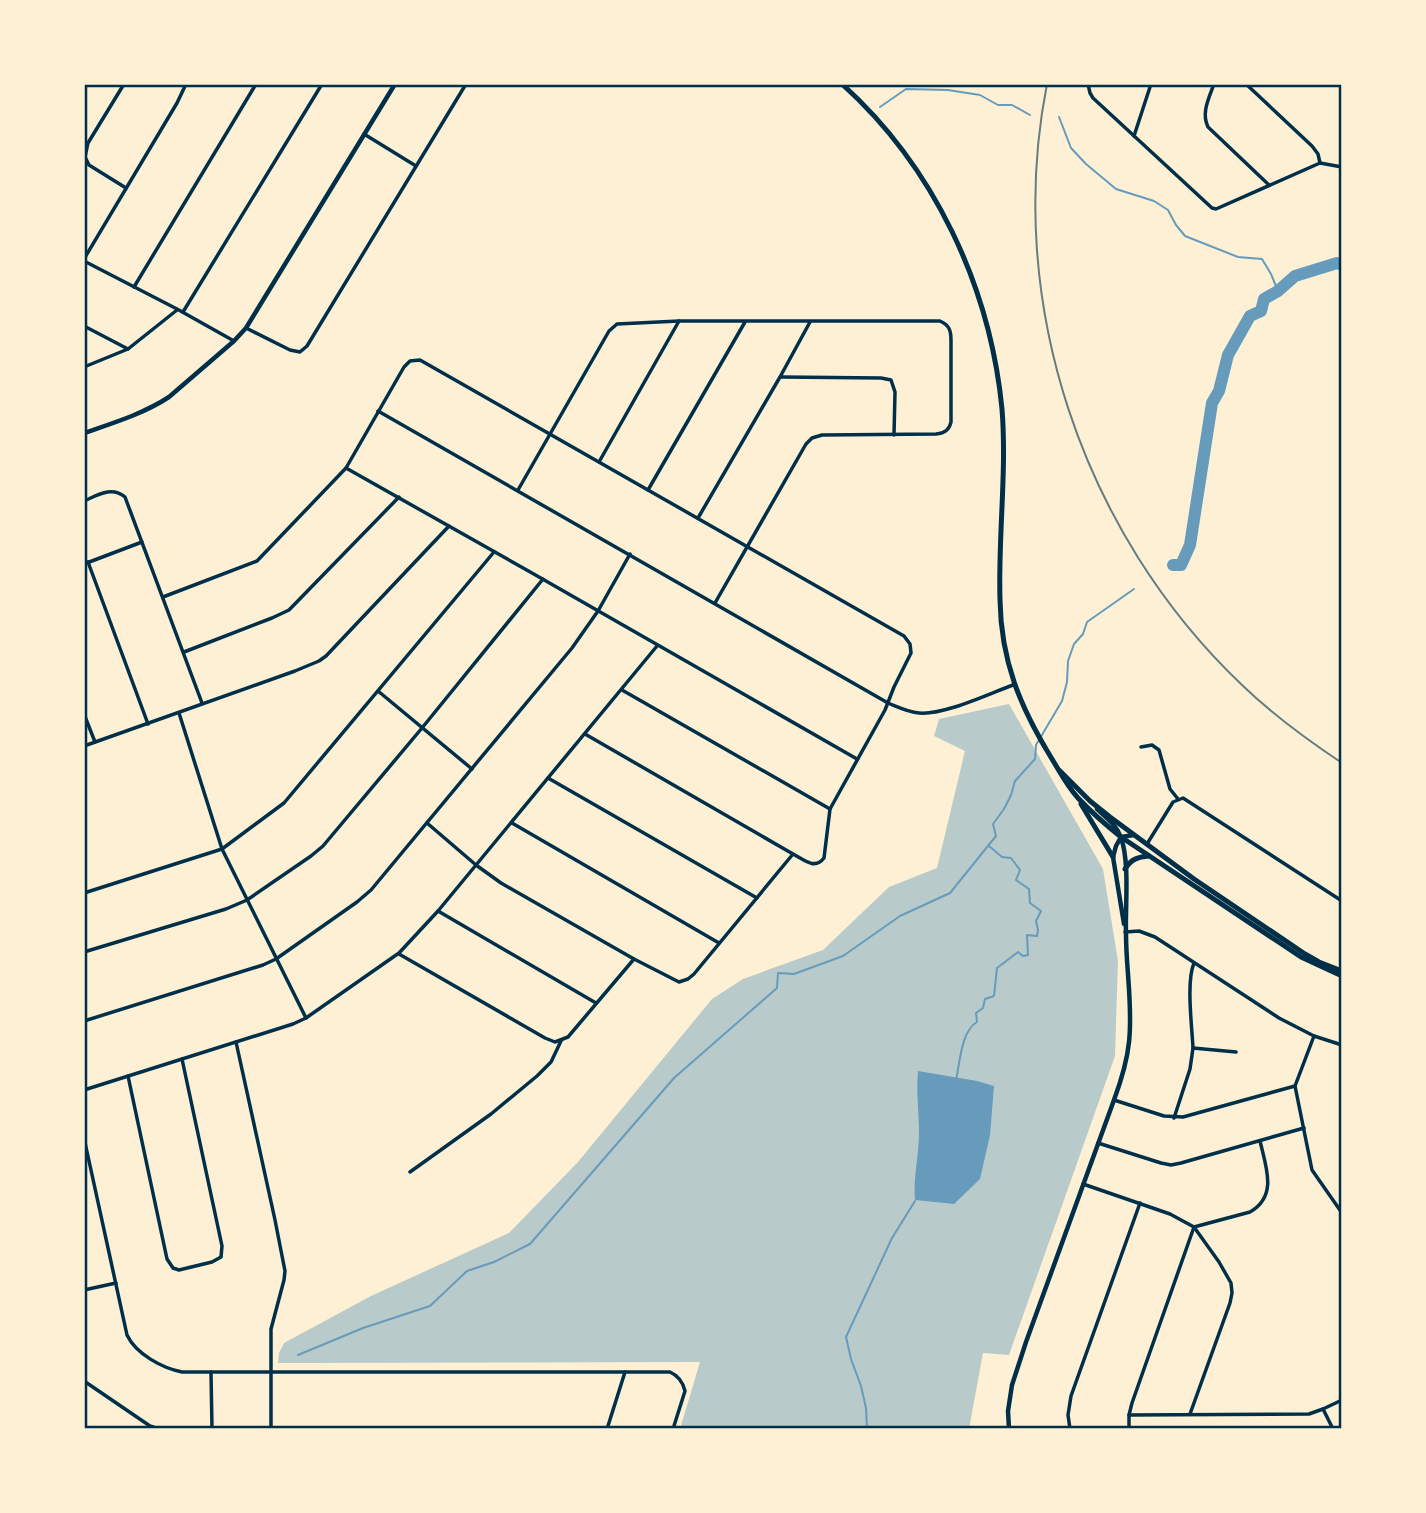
<svg xmlns="http://www.w3.org/2000/svg" width="1426" height="1513" viewBox="0 0 1426 1513" font-family="Helvetica,sans-serif">
  <style>
    .green { fill: #b9caca }
    .water { fill: #669bbc }
    .lines { fill: none; stroke-linecap: round; stroke-linejoin: round }
    .stream { stroke: #669bbc; stroke-width: 2 }
    .river { stroke: #669bbc; stroke-width: 12 }
    .minor { stroke: #003049; stroke-width: 3.5 }
    .tertiary { stroke: #003049; stroke-width: 4.5 }
    .secondary { stroke: #003049; stroke-width: 5 }
    .rail { stroke: #657d81; stroke-width: 2 }
    .neatline { fill: none; stroke: #003049; stroke-width: 2.5 }
  </style>
  <rect width="100%" height="100%" fill="#fdf0d5"/>
  <!-- green -->
  <polygon class="green" points="1009,704 1103,869 1118,961 1115,1056 1009,1355 983,1353 969,1429 680,1429 700,1362 278,1363 279,1353 284,1343 371,1296 509,1233 578,1162 712,999 743,979 823,950 889,887 937,868 965,751 934,736 939,719"/>
  <!-- water -->
  <path class="water" d="M918,1071L977,1081L994,1086L990,1135L980,1179L954,1204L915,1200C913,1177 919,1156 919,1133C919,1112 916,1093 918,1071Z"/>
  <g class="lines">
    <!-- stream -->
    <g class="stream">
      <polyline points="880,107 906,89 948,90 980,95 998,105 1012,105 1030,115"/>
      <polyline points="1059,117 1071,148 1086,164 1116,189 1154,201 1168,210 1176,225 1185,236 1238,257 1262,259 1271,274 1278,291"/>
      <path d="M956,1080C960,1063 961,1031 977,1022L976,1013L983,1008L985,999L994,996L997,968L1018,952L1023,956L1028,955L1027,935L1037,936L1038,930L1036,921L1041,911L1030,903L1029,889L1016,880L1020,870L1011,858L1002,857L989,846"/>
      <polyline points="298,1355 363,1328 430,1306 467,1271 494,1262 530,1244 674,1078 777,988 778,973 794,974 843,956 900,916 950,893 996,836 993,824 1004,809 1011,795 1015,781 1035,759 1036,745 1062,701 1067,682 1068,661 1074,644 1083,634 1087,622 1134,589"/>
      <polyline points="867,1429 866,1408 861,1386 851,1359 846,1337 892,1238 915,1201"/>
    </g>
    <!-- river -->
    <polyline class="river" points="1173,565 1181,565 1190,545 1212,403 1219,391 1228,355 1250,316 1261,311 1264,299 1278,291 1295,276 1337,263 1342,265"/>
    <!-- minor -->
    <g class="minor">
      <polyline points="124,84 88,143 85,157 89,165 126,188"/>
      <polyline points="1088,84 1090,93 1093,98 1212,208 1216,209 1320,163 1342,167"/>
      <path d="M1214,84C1209,98 1201,113 1208,127L1269,185"/>
      <polyline points="1246,84 1312,146 1318,154 1320,163"/>
      <polyline points="364,134 416,166"/>
      <polyline points="1134,136 1151,84"/>
      <polyline points="84,259 177,103 186,84"/>
      <polyline points="84,261 177,309 234,341"/>
      <polyline points="134,287 256,84"/>
      <polyline points="183,312 322,84"/>
      <polyline points="84,326 128,349"/>
      <polyline points="246,328 290,350 300,352 307,346 466,84"/>
      <polyline points="84,367 128,349 177,310"/>
      <polyline points="781,377 881,378 891,380 895,392 894,435"/>
      <path d="M378,411L888,703C898,707 908,712 919,713C945,715 988,694 1013,685"/>
      <polyline points="599,462 679,321"/>
      <polyline points="346,468 532,573 857,759"/>
      <path d="M518,490L609,331L617,324L679,321H940C949,325 951,330 951,340V422C949,430 945,433 936,434L822,435L812,438L806,444L715,603"/>
      <polyline points="648,490 745,322"/>
      <path d="M84,501C98,495 112,486 125,497L202,703"/>
      <polyline points="698,518 780,377 810,322"/>
      <polyline points="88,562 148,724"/>
      <polyline points="84,564 142,542"/>
      <path d="M163,597L257,561L346,468L404,367L410,361L420,360L904,636L910,644L911,653L894,687L885,710L830,809L824,858C815,870 804,860 793,854L585,734"/>
      <polyline points="184,652 272,618 289,610 399,497"/>
      <polyline points="622,690 830,809"/>
      <polyline points="378,691 472,769"/>
      <polyline points="179,713 222,849 306,1018"/>
      <polyline points="84,714 95,742"/>
      <polyline points="84,746 295,671 319,661 326,656 449,526"/>
      <polyline points="1141,747 1152,745 1159,750 1170,789 1178,799"/>
      <polyline points="548,778 757,898"/>
      <polyline points="427,823 476,865 501,883 634,959 679,982 688,979 694,974 793,854"/>
      <polyline points="512,823 719,943"/>
      <polyline points="1147,844 1173,802 1183,798 1342,901"/>
      <polyline points="84,893 222,849 284,803 494,552"/>
      <polyline points="438,911 596,1003"/>
      <polyline points="1125,932 1139,931 1155,937 1279,1018 1314,1036 1342,1045"/>
      <polyline points="84,952 226,909 247,900 311,856 323,846 422,728 543,579"/>
      <polyline points="399,954 545,1038 555,1042 568,1037 634,959"/>
      <polyline points="84,1021 263,965 276,959 357,902 371,890 572,648 598,611 630,554"/>
      <polyline points="1314,1036 1295,1086 1312,1170 1342,1213"/>
      <polyline points="236,1042 275,1220 285,1271 284,1280 271,1329 271,1429"/>
      <polyline points="1193,1048 1236,1052"/>
      <polyline points="128,1076 167,1259 173,1268 179,1270 212,1262 221,1257 222,1246 182,1059"/>
      <polyline points="84,1090 293,1024 306,1018 399,953 438,911 657,646"/>
      <polyline points="1114,1100 1164,1116 1183,1117 1295,1086"/>
      <path d="M1174,1118L1190,1069L1193,1048C1192,1026 1186,982 1194,963"/>
      <path d="M84,1138L127,1335C136,1354 162,1368 182,1372H670C679,1376 683,1382 685,1391L673,1429"/>
      <polyline points="1098,1143 1161,1163 1171,1165 1181,1163 1304,1128"/>
      <polyline points="410,1172 491,1114 537,1076 551,1062 561,1041"/>
      <polyline points="1083,1184 1170,1214 1194,1227 1219,1262 1231,1283 1232,1293 1230,1303 1190,1414"/>
      <polyline points="84,1290 116,1283"/>
      <polyline points="211,1372 212,1429"/>
      <polyline points="84,1381 150,1426 156,1428 190,1429"/>
      <polyline points="1323,1409 1333,1429"/>
      <polyline points="1129,1415 1309,1414 1323,1409 1342,1400"/>
      <polyline points="607,1429 625,1372"/>
      <polyline points="1070,1429 1068,1415 1071,1396 1140,1203"/>
      <path d="M1129,1429V1415L1132,1403L1194,1227L1250,1212C1278,1196 1266,1167 1260,1141"/>
    </g>
    <!-- tertiary -->
    <g class="tertiary">
      <path d="M84,433C113,423 143,414 169,397L234,341L246,328L395,84"/>
      <polyline points="1124,924 1113,857 1116,846 1121,837 1134,835"/>
      <path d="M1009,1429L1008,1411L1012,1385L1026,1342L1114,1100C1121,1081 1127,1062 1129,1042C1133,1006 1126,970 1126,934C1125,908 1130,862 1121,838C1117,825 1106,818 1097,809"/>
    </g>
    <!-- secondary -->
    <g class="secondary">
      <path d="M842,84C934,167 990,286 1002,409C1007,472 998,536 1000,600C1001,661 1020,707 1052,759C1060,772 1067,786 1078,798C1091,812 1106,825 1121,837L1301,957L1342,976"/>
      <polyline points="1060,771 1090,801 1110,817 1194,879 1305,954 1319,962 1342,971"/>
      <polyline points="1081,804 1113,857"/>
      <path d="M1125,869C1131,859 1138,857 1149,856"/>
    </g>
    <!-- rail -->
    <path class="rail" d="M1047,84C1004,301 1082,533 1242,685C1272,714 1306,739 1342,763"/>
  </g>
  <!-- border -->
  <rect width="1426" height="1513" fill="none" stroke="#fdf0d5" stroke-width="172"/>
  <rect x="86" y="86" width="1254" height="1341" class="neatline"/>
</svg>
